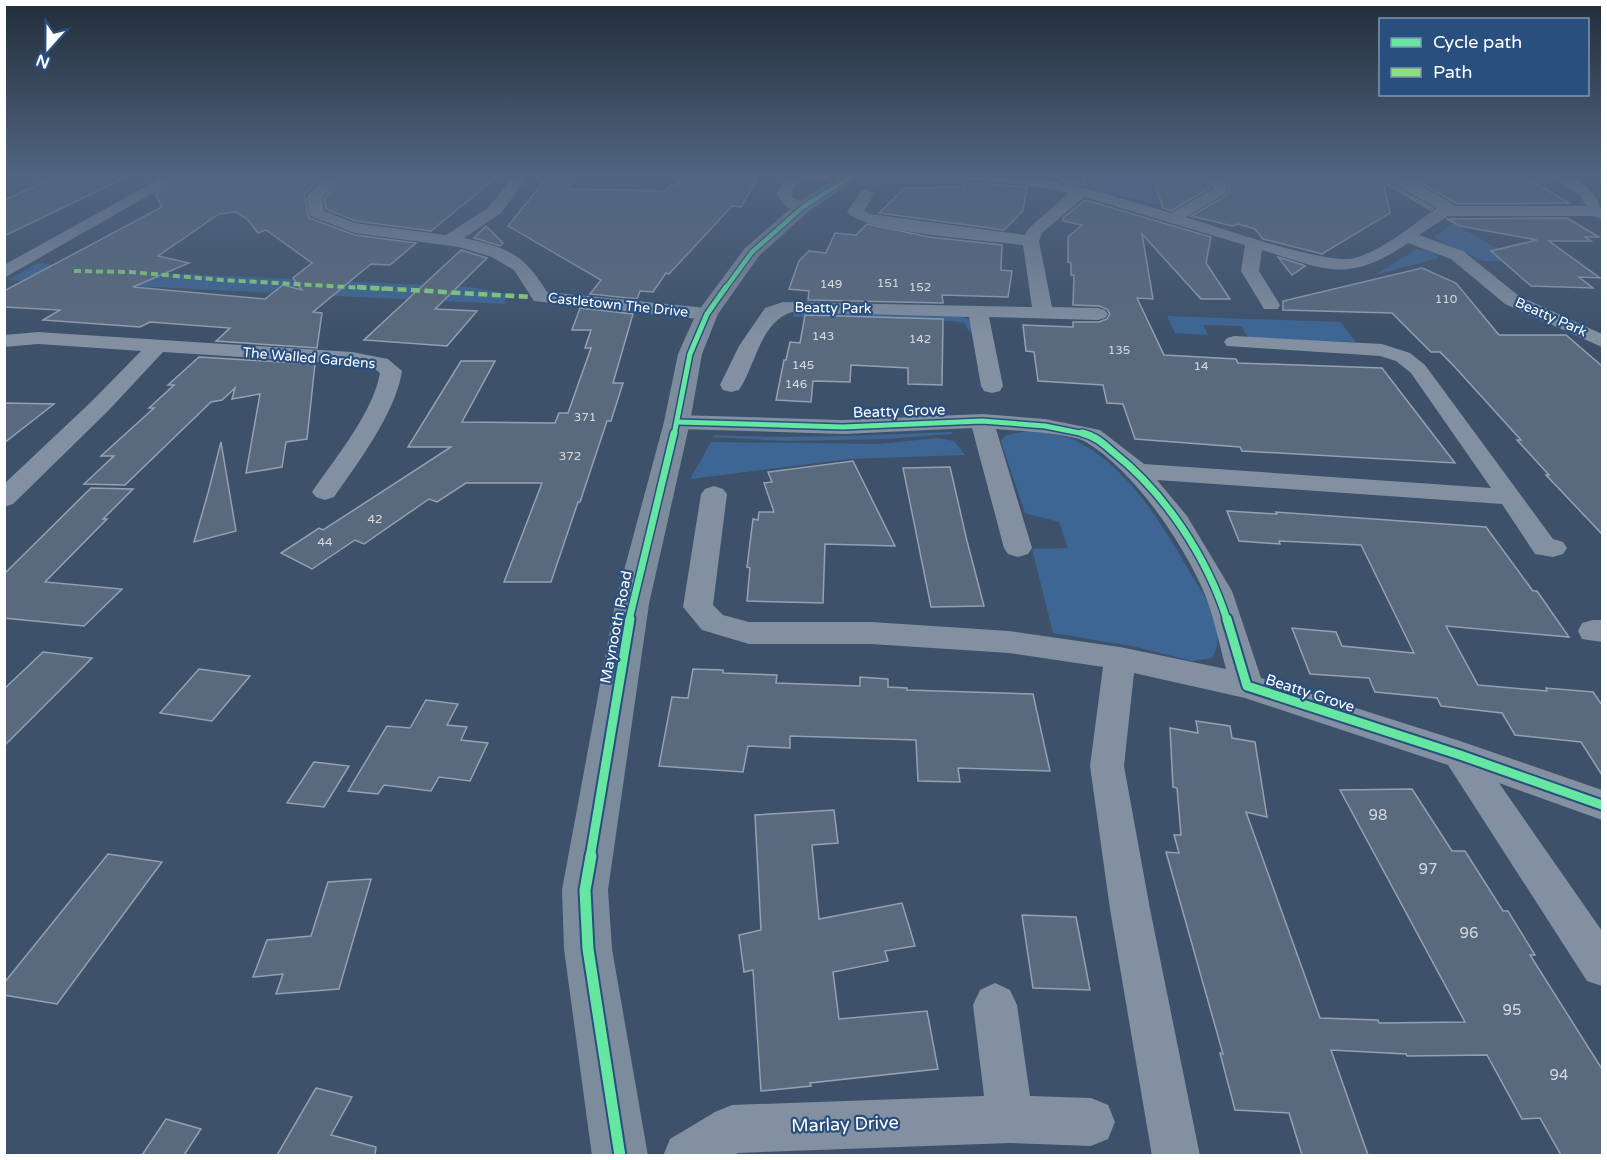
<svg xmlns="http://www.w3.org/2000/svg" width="1607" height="1160" viewBox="0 0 1607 1160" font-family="'Varela Round',sans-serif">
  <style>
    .green { fill: #3d6694 }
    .building { fill: #5a6a7e; stroke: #95a1b0; stroke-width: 1.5; fill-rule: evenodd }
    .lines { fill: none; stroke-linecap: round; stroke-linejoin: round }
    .street { fill: #8290a1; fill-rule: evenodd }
    .secondary { fill: #7d8c9d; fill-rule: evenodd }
    .quiet-far1 { stroke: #8de07e; stroke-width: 4; stroke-dasharray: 7 4; stroke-linecap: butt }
    .quiet { stroke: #8de07e; stroke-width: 4.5; stroke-dasharray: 9 4.5; stroke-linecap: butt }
    .cycleway-far4-casing { stroke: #294f7e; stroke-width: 7 }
    .cycleway-far3-casing { stroke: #294f7e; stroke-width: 8 }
    .cycleway-far2-casing { stroke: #294f7e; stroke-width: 10 }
    .cycleway-far1-casing { stroke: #294f7e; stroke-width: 13 }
    .cycleway-casing { stroke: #294f7e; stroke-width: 15 }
    .cycleway-far4 { stroke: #66e7a1; stroke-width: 4.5 }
    .cycleway-far3 { stroke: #66e7a1; stroke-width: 5 }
    .cycleway-far2 { stroke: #66e7a1; stroke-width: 7 }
    .cycleway-far1 { stroke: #66e7a1; stroke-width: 9 }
    .cycleway { stroke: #66e7a1; stroke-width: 11 }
    .labels { text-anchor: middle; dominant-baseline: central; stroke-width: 4.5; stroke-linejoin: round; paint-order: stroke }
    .number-label { font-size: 12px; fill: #d6dadf }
    .far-street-label { font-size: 14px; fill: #fff; stroke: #294f7e }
    .street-label { font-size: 15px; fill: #fff; stroke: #294f7e }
    .near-number-label { font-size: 15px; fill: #d6dadf }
    .near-street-label { font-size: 18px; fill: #fff; stroke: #294f7e }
  </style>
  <rect width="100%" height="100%" fill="#3d516a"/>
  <!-- green -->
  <g class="green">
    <polygon points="880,175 887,175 964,182 963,184 883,184 872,188 853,185 866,177"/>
    <polygon points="1045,176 1206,185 1166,205 1153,204"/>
    <polygon points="1453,223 1521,262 1483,261 1435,238 1435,236"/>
    <polygon points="1417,249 1434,253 1439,258 1375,275"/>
    <polygon points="38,263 119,271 471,287 505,294 505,304 8,280"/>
    <polygon points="793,311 961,316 972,321 974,332 970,332 964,323 953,321 793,317"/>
    <polygon points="1167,316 1340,322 1356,342 1248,338 1241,326 1203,325 1208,335 1175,333"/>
    <path d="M1028,431C1045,433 1063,434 1077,441C1132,470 1164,528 1194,579C1201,591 1212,606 1216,619C1220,633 1219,646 1212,658L1192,661L1136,647L1053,633L1032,549L1068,548L1059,522L1025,513L1001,441L1006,435Z"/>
    <path d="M953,432L951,434L885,439L786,441L712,437L715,435C795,439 873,435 953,432Z"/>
    <polygon points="937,438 954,441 965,455 849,459 690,479 711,442 879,444"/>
  </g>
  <!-- building -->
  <g class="building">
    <polygon points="62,174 133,174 4,236 4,200"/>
    <path d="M188,174L293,177V174H326L304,195L309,218L355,235L416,243L390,265L371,264L313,312L322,313L317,348L216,341L230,328L150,322L140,327L43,320L60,310L4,307V291L162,207L155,194ZM236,212L247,219L258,233L266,230L312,263L293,278L302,290L283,285L265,299L133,287L189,263L158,256L219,214Z"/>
    <polygon points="346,174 458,174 499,175 431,231 356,221 326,209 324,199"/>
    <polygon points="550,174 578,174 569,189 665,191 670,185 676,185 683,175 757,179 741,207 732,206 669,274 666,273 653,292 640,291 637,299 590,294 601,280 508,226"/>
    <polygon points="1062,174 1084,174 1085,186 1062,181"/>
    <polygon points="1152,174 1203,174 1210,188 1171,211 1163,208"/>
    <polygon points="1222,174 1382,174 1407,194 1433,208 1431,210 1383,182 1390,213 1322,254 1263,239 1255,229 1238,224 1232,226 1191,216 1227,195 1230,185"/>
    <polygon points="1405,174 1520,174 1569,203 1457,204"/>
    <polygon points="964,182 1027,187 1023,211 1004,230 879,213 905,188 964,187"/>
    <polygon points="1085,200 1211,237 1206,263 1230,299 1201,299 1142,234 1153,299 1137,298 1164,355 1236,359 1238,363 1382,368 1455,463 1242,451 1240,447 1135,439 1123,404 1107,403 1103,385 1038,381 1034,352 1026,351 1023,325 1073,327 1073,322 1099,322 1107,319 1110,314 1107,309 1099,306 1073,305 1074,275 1071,275 1071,263 1068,262 1068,237 1082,225 1063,221 1063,218"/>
    <polygon points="1567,218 1599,237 1585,237 1591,241 1549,241 1600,278 1579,277 1593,288 1531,286 1491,251 1537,240 1460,226 1447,219"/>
    <polygon points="867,224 929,237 1002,245 1001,270 1012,271 1008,297 942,295 943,303 808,300 809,291 789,289 799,261 809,251 826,253 835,233 856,235"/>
    <polygon points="486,226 503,243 500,246 474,238"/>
    <polygon points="461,250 487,258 435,309 477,311 447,346 364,340"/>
    <polygon points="1278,257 1303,265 1305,266 1292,275"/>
    <polygon points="1422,268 1456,283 1499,335 1566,335 1602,366 1602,534 1546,475 1549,475 1517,440 1521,440 1453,365 1440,352 1431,352 1392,313 1283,310 1283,301"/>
    <polygon points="580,308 633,314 613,383 623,383 611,421 607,421 580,502 578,502 551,582 504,582 542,483 466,483 437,502 429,499 364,544 355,540 312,569 281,553 319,528 323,530 451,447 408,447 461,361 495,361 462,422 555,423 559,413 568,413 591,348 585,348 591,330 572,330"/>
    <polygon points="805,315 943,319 942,385 908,384 908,368 851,365 850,382 813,381 811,402 776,400 784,360 786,360 790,342 800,343"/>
    <polygon points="199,357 315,364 307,439 286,442 282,467 246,473 260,394 232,399 235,388 222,400 211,402 125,485 84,484 114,456 101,456 154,408 149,408 174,385 168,385"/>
    <polygon points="4,403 54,404 4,443"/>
    <polygon points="221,442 236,531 194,542 208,493"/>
    <polygon points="853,461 895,546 825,544 823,603 747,601 750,568 747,567 753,519 758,520 759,512 774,512 764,483 772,482 768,472"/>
    <polygon points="950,467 967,541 984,606 931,607 903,468"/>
    <polygon points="91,488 133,489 103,519 107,519 45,582 122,589 84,626 4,618 4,574"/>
    <polygon points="1227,511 1277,514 1276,512 1486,527 1533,591 1537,591 1569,637 1446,626 1478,685 1547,691 1546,688 1593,692 1602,705 1602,775 1581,742 1515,735 1502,713 1441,706 1437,698 1375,692 1369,678 1310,674 1292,628 1336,632 1342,646 1414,653 1361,545 1279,541 1280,544 1239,541"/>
    <polygon points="43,652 92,658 4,746 4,689"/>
    <polygon points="199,669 250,676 212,721 160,713"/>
    <polygon points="693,669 723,670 723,673 777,675 776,683 860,686 860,677 888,679 888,687 907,688 907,690 1033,694 1050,771 958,768 960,782 918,781 916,740 790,736 790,748 748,746 743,772 659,766 672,697 688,698"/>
    <polygon points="426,700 458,704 447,725 467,727 461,740 488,743 470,781 439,777 431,791 384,785 378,794 348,791 387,726 410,728"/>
    <polygon points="1196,721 1230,726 1232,738 1255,742 1267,817 1246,812 1320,1018 1378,1020 1379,1023 1465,1022 1340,790 1412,789 1452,851 1465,851 1503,911 1508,911 1535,955 1530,955 1602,1069 1602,1155 1561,1155 1540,1118 1522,1119 1487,1055 1407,1056 1406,1054 1331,1050 1368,1155 1302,1155 1289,1113 1235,1110 1220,1053 1223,1054 1166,852 1179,853 1174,835 1181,835 1177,788 1173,787 1170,728 1198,733"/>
    <polygon points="314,762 349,766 324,807 287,803"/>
    <polygon points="834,810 838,843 812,845 819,919 902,903 915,946 885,951 888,961 833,972 839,1019 927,1011 938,1069 810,1083 811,1086 761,1091 753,970 744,972 739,935 761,930 755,815"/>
    <polygon points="108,854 162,862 57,1004 4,995 4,983"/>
    <polygon points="371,879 339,989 276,994 283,974 253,977 267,940 311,936 328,882"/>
    <polygon points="1022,915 1076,917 1090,990 1033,988"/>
    <polygon points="316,1088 352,1097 331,1135 376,1147 375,1155 277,1155"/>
    <polygon points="166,1119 201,1129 184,1155 142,1155"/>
  </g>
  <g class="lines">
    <!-- street -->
    <g class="street">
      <polygon points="168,174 186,174 4,278 4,265"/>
      <path d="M329,174H344L322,198L324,211L355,223L446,235L489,207L515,174H529L501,213L464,238C508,248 523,253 547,292L707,308L714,310L717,314L714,318L707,320L534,301L514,270L492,257L459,247L355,233L310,216L306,197Z"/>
      <path d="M794,174H811L795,186L791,192L793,198L808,204L811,207L808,210C794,214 779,206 777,192L785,180Z"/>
      <path d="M938,174L1027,177L1086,188L1171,213L1213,189L1205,174H1219L1228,186L1225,194L1186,217C1218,227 1328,266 1355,258C1385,249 1412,225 1437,208L1408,192L1384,174H1401L1456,206H1586L1579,194L1545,174C1572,174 1602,188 1602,219L1593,216H1448L1419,235L1463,251L1519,296L1602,334V347L1505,304L1451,259L1408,243C1348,284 1326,270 1262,250L1259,271L1280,305L1278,309H1264L1241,271L1245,245L1084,197L1042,233L1039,241L1052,307L1098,308L1105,310L1108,314L1105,318L1098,320L989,317L1003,386L1000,391L992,393L984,391L981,386L969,317L792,312C760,322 756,365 739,390L731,392L723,390L720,385L739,346L765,308L783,302L1032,307L1023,245C992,241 862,232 847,212L861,191L866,189L874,194L864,211L870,214L1025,235L1029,228L1069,193L1027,185L945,178Z"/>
      <path d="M38,332L352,352L388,359L402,371C396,412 358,463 334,497L325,500L316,497L312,492C335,458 373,413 380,373L374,368L352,364L163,352L108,411L13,504L4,507V484L92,401L141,351L38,344L4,347V335Z"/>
      <path d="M1234,336L1382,344L1410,353L1425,365L1553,539L1563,542L1567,548L1563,554L1553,557L1535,554L1502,504L1157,480L1187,516L1232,591L1261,678L1460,741L1602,790V820L1499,783L1602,931V986L1587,981L1448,765L1245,698L1134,673L1124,766L1150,909L1200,1156H1152L1110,909L1090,766L1103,667L1009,653L871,644H749L702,630L683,607L701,494L705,489L714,486L723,489L727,494L713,605L723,615L749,622H871L1009,631L1120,647L1226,669C1219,644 1214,615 1203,590C1181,540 1133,470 1086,442C1070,433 1016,431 996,429L1032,548L1028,554L1018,557L1008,554L1004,548L972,428L843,434L677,429L669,427L665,422L669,417L677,415L843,420L982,414L1045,419L1100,430L1144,464L1491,488L1411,373L1396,361L1380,356L1227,346L1224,342L1227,338Z"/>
      <polygon points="1593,620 1602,620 1602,642 1582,639 1578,631 1582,623"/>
      <polygon points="995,983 1010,990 1017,1005 1030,1096 1091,1098 1108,1105 1115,1122 1108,1139 1091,1146 1010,1143 738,1153 733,1156 663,1156 670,1139 715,1112 732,1105 984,1096 973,1005 980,990"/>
    </g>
    <!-- secondary -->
    <polygon class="secondary" points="843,174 863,174 809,211 759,256 718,314 702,354 690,422 649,604 608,890 612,949 648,1156 592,1156 564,949 562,890 615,604 664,422 678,354 696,314 745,248 797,203"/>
    <!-- quiet-far1 -->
    <g class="quiet-far1">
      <polyline points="801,176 846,178"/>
      <polyline points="74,271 131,272 223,280 384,289"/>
    </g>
    <!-- quiet -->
    <polyline class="quiet" points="357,287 532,297"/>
    <defs>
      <polyline id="cycleway-far4" points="725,289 752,252 803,207 855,174"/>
      <g id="cycleway-far3">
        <polyline points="677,422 843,427 982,421 1045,426 1090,435"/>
        <polyline points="674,435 690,354 707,314 726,287"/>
      </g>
      <g id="cycleway-far2">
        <path d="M1082,433C1095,436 1103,443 1113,452C1165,493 1207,557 1227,620"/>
        <polyline points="629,620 674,433"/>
      </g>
      <g id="cycleway-far1">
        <polyline points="1227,619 1247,686 1460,755 1602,805"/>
        <polyline points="590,858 630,619"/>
      </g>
      <polyline id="cycleway" points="591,856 585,890 588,949 620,1156"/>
    </defs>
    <!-- cycleway-far4 casing -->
    <use href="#cycleway-far4" class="cycleway-far4-casing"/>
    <!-- cycleway-far3 casing -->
    <use href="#cycleway-far3" class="cycleway-far3-casing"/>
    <!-- cycleway-far2 casing -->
    <use href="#cycleway-far2" class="cycleway-far2-casing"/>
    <!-- cycleway-far1 casing -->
    <use href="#cycleway-far1" class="cycleway-far1-casing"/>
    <!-- cycleway casing -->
    <use href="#cycleway" class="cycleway-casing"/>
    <!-- cycleway-far4 -->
    <use href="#cycleway-far4" class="cycleway-far4"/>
    <!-- cycleway-far3 -->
    <use href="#cycleway-far3" class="cycleway-far3"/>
    <!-- cycleway-far2 -->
    <use href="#cycleway-far2" class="cycleway-far2"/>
    <!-- cycleway-far1 -->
    <use href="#cycleway-far1" class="cycleway-far1"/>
    <!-- cycleway -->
    <use href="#cycleway" class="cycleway"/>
  </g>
  <!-- sky -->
  <linearGradient id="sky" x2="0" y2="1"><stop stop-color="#222d3a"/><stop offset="0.52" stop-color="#516581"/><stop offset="1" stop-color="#516581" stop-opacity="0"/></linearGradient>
  <rect width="1607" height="336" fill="url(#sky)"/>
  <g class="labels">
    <!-- number labels -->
    <g class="number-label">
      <text x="888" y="283">151</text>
      <text x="831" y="284">149</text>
      <text x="920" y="287">152</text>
      <text x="1446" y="299">110</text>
      <text x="823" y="336">143</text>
      <text x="920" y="339">142</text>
      <text x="1119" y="350">135</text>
      <text x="803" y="365">145</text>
      <text x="1201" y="366">14</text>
      <text x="796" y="384">146</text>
      <text x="585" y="417">371</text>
      <text x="570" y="456">372</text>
      <text x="375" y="519">42</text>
      <text x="325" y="542">44</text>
    </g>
    <!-- far-street labels -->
    <g class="far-street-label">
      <text transform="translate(618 305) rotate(6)">Castletown The Drive</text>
      <text transform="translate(833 308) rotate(1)">Beatty Park</text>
      <text transform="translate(1551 317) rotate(24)">Beatty Park</text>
      <text transform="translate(309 358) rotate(5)">The Walled Gardens</text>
    </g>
    <!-- street labels -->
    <g class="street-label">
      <text transform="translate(899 411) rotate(-2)">Beatty Grove</text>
      <text transform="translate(616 627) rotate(-79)">Maynooth Road</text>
      <text transform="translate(1310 693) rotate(18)">Beatty Grove</text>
    </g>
    <!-- near-number labels -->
    <g class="near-number-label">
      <text x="1378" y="815">98</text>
      <text x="1428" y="869">97</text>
      <text x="1469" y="933">96</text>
      <text x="1512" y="1010">95</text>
      <text x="1559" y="1075">94</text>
    </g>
    <!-- near-street labels -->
    <g class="near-street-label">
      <text transform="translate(845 1124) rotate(-2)">Marlay Drive</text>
    </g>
  </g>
  <!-- border -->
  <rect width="1607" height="1160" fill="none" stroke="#ffffff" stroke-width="12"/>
  <!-- legend -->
  <rect x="1379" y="18" width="210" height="78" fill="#294f7e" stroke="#7f95b2" stroke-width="1.5"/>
  <rect x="1391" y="38" width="30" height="9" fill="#66e7a1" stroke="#7f95b2" stroke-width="1.5"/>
  <text x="1433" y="48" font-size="18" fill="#ffffff">Cycle path</text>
  <rect x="1391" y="68" width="30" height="9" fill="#8de07e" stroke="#7f95b2" stroke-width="1.5"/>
  <text x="1433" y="78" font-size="18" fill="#ffffff">Path</text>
  <!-- north arrow -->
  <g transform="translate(48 48) rotate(201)" stroke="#294f7e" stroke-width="4.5" paint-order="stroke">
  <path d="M0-4.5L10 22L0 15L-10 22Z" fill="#ffffff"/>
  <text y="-9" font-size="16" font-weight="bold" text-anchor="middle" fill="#ffffff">N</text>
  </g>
</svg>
